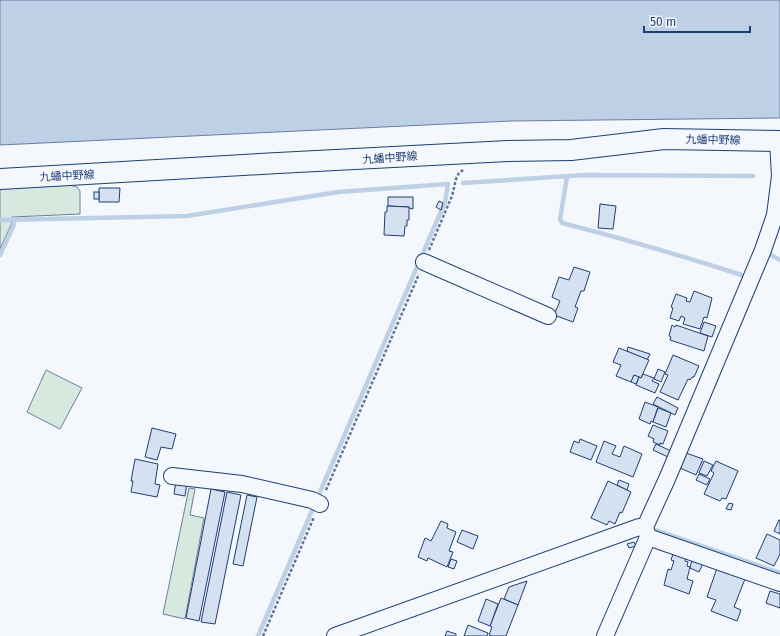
<svg xmlns="http://www.w3.org/2000/svg" width="780" height="636" viewBox="0 0 780 636" font-family="'Fira Sans','Noto Sans JP',sans-serif">
  <style>
    .green { fill: #d7e8df; stroke: #687fa3 }
    .water { fill: #bed0e5; stroke: #687fa3 }
    .lines { fill: none; stroke-linecap: round; stroke-linejoin: round }
    .stream { stroke: #bed0e5; stroke-width: 4.5 }
    .building { fill: #d5e0f0; stroke: #1d3f73 }
    .minor-casing { stroke: #1d3f73; stroke-width: 18 }
    .major-casing { stroke: #1d3f73; stroke-width: 22 }
    .path { stroke: #5e769c; stroke-width: 2.5; stroke-dasharray: 3 2; stroke-linecap: butt }
    .minor { stroke: #f4f7fb; stroke-width: 16 }
    .major { stroke: #f4f7fb; stroke-width: 20 }
    .labels { text-anchor: middle; dominant-baseline: central; stroke-width: 3; stroke-linejoin: round; paint-order: stroke }
    .street-label { font-size: 11px; fill: #1d3f73; stroke: #f4f7fb }
  </style>
  <rect width="100%" height="100%" fill="#f4f7fb"/>
  <!-- green -->
  <g class="green">
    <polygon points="70,185 77,187 80,191 80,214 12,217 12,223 0,249 0,189"/>
    <polygon points="46,370 82,388 60,429 27,412"/>
    <polygon points="189,488 195,489 190,515 204,518 185,619 163,614"/>
  </g>
  <!-- water -->
  <polygon class="water" points="0,0 780,0 780,118 511,121 0,145"/>
  <g class="lines">
    <!-- stream -->
    <g class="stream">
      <path d="M567,177L560,219L562,223C625,239 686,257 748,277"/>
      <polyline points="463,183 585,175 753,176"/>
      <polyline points="0,220 187,216 338,192 448,184 445,202 258,636"/>
      <polyline points="0,255 14,225 14,219"/>
      <polyline points="766,256 767,253 780,260"/>
      <polyline points="655,530 780,573"/>
    </g>
  </g>
  <!-- building -->
  <g class="building">
    <polygon points="99,188 120,188 119,202 99,202"/>
    <rect x="94" y="192" width="5" height="7"/>
    <polygon points="388,197 413,197 413,209 409,208 409,207 388,206"/>
    <polygon points="439,201 443,203 441,210 436,207"/>
    <polygon points="600,204 616,206 613,229 598,228"/>
    <polygon points="387,206 409,207 409,220 407,220 407,226 405,226 404,236 384,235 385,212 387,212"/>
    <polygon points="574,267 590,272 584,291 581,291 575,307 578,308 573,322 554,315 560,301 552,297 559,277 569,280"/>
    <polygon points="694,291 712,298 707,318 704,317 700,329 683,324 685,318 681,316 679,321 670,318 673,308 671,307 676,294 687,298 686,301 690,302"/>
    <polygon points="704,322 716,326 712,337 700,333"/>
    <polygon points="672,325 675,327 676,325 708,336 704,351 670,340 671,337 669,336"/>
    <polygon points="628,347 650,354 647,360 627,351"/>
    <polygon points="619,348 649,360 641,378 634,375 631,382 616,376 621,365 613,362"/>
    <polygon points="673,355 699,366 694,377 692,377 690,380 688,379 678,400 660,392 668,375 665,374"/>
    <polygon points="658,369 665,372 661,382 654,379"/>
    <polygon points="643,374 654,378 652,381 659,384 655,393 636,385 639,377 641,378"/>
    <polygon points="634,375 639,377 636,384 631,382"/>
    <polygon points="657,397 678,408 675,415 653,404"/>
    <polygon points="645,402 658,407 653,422 651,421 650,424 639,419"/>
    <polygon points="658,408 671,413 666,427 653,422"/>
    <polygon points="653,425 668,431 663,444 660,443 660,445 653,442 654,439 648,436"/>
    <polygon points="152,428 176,434 172,449 161,447 157,460 145,457"/>
    <polygon points="580,439 597,446 591,460 570,452 574,441 579,443"/>
    <polygon points="604,441 616,446 612,454 620,457 624,446 642,454 633,477 596,462"/>
    <polygon points="656,444 671,451 668,457 653,450"/>
    <polygon points="686,453 703,459 696,475 680,468"/>
    <polygon points="135,459 158,464 155,484 160,485 157,497 131,492 133,481 131,481"/>
    <polygon points="704,461 713,465 707,476 699,473"/>
    <polygon points="716,461 738,471 726,499 722,498 720,501 704,494 714,473 711,471"/>
    <polygon points="699,474 710,479 707,485 696,480"/>
    <polygon points="619,480 629,484 627,490 617,485"/>
    <polygon points="176,481 187,483 185,496 174,494"/>
    <polygon points="608,481 631,492 622,513 620,512 615,524 609,521 607,525 591,518"/>
    <polygon points="211,489 225,492 199,621 186,618"/>
    <polygon points="227,492 241,495 215,624 201,622"/>
    <polygon points="247,495 257,497 243,566 233,564"/>
    <polygon points="729,503 733,504 731,510 726,509"/>
    <polygon points="779,520 780,520 780,534 774,531"/>
    <polygon points="441,521 448,524 447,528 456,532 449,551 453,552 447,567 428,558 427,561 418,557 425,538 431,541"/>
    <polygon points="462,530 478,536 473,549 457,542"/>
    <polygon points="767,534 780,540 780,554 774,566 756,558"/>
    <polygon points="634,542 636,546 629,548 627,544"/>
    <polygon points="673,554 686,558 685,561 688,562 687,566 690,567 687,579 693,581 689,594 664,585 668,569 671,570 674,561 671,560"/>
    <polygon points="693,555 705,559 699,572 690,568"/>
    <polygon points="451,559 457,561 454,569 448,567"/>
    <polygon points="717,568 745,579 734,607 741,610 737,621 711,611 716,600 707,597"/>
    <polygon points="527,581 518,605 504,599 509,587"/>
    <polygon points="770,591 780,594 780,608 766,603"/>
    <polygon points="501,598 518,605 506,636 492,636 489,635 492,627 490,626"/>
    <polygon points="486,599 498,604 490,626 478,621"/>
    <polygon points="468,625 488,633 487,636 464,636"/>
    <polygon points="447,631 456,634 456,636 445,636"/>
  </g>
  <g class="lines">
    <defs>
      <g id="minor">
        <polyline points="424,262 548,316"/>
        <polyline points="172,476 242,484 312,500 320,504"/>
        <polyline points="648,537 780,583"/>
        <polyline points="335,636 639,527 645,527"/>
        <polyline points="605,636 648,537 645,527 667,479 763,250 775,215 780,176 778,141"/>
      </g>
      <polyline id="major" points="0,179 278,163 508,151 571,150 664,139 780,141"/>
    </defs>
    <!-- minor casing -->
    <use href="#minor" class="minor-casing"/>
    <!-- major casing -->
    <use href="#major" class="major-casing"/>
    <!-- path -->
    <g class="path">
      <polyline points="429,250 452,196 456,179 459,173 463,170"/>
      <polyline points="326,490 419,274"/>
      <polyline points="263,636 314,517"/>
    </g>
    <!-- minor -->
    <use href="#minor" class="minor"/>
    <!-- major -->
    <use href="#major" class="major"/>
  </g>
  <g class="labels">
    <!-- street labels -->
    <g class="street-label">
      <text transform="translate(713 140) rotate(1)">九蟠中野線</text>
      <text transform="translate(390 158) rotate(-4)">九蟠中野線</text>
      <text transform="translate(67 176) rotate(-3)">九蟠中野線</text>
    </g>
  </g>
  <!-- scale -->
  <path d="M644 26v6h106v-6" fill="none" stroke="#1d3f73" stroke-width="2"/>
  <text x="650" y="26" font-size="12" fill="#1d3f73" stroke="#f4f7fb" stroke-width="3" paint-order="stroke">50 m</text>
</svg>
